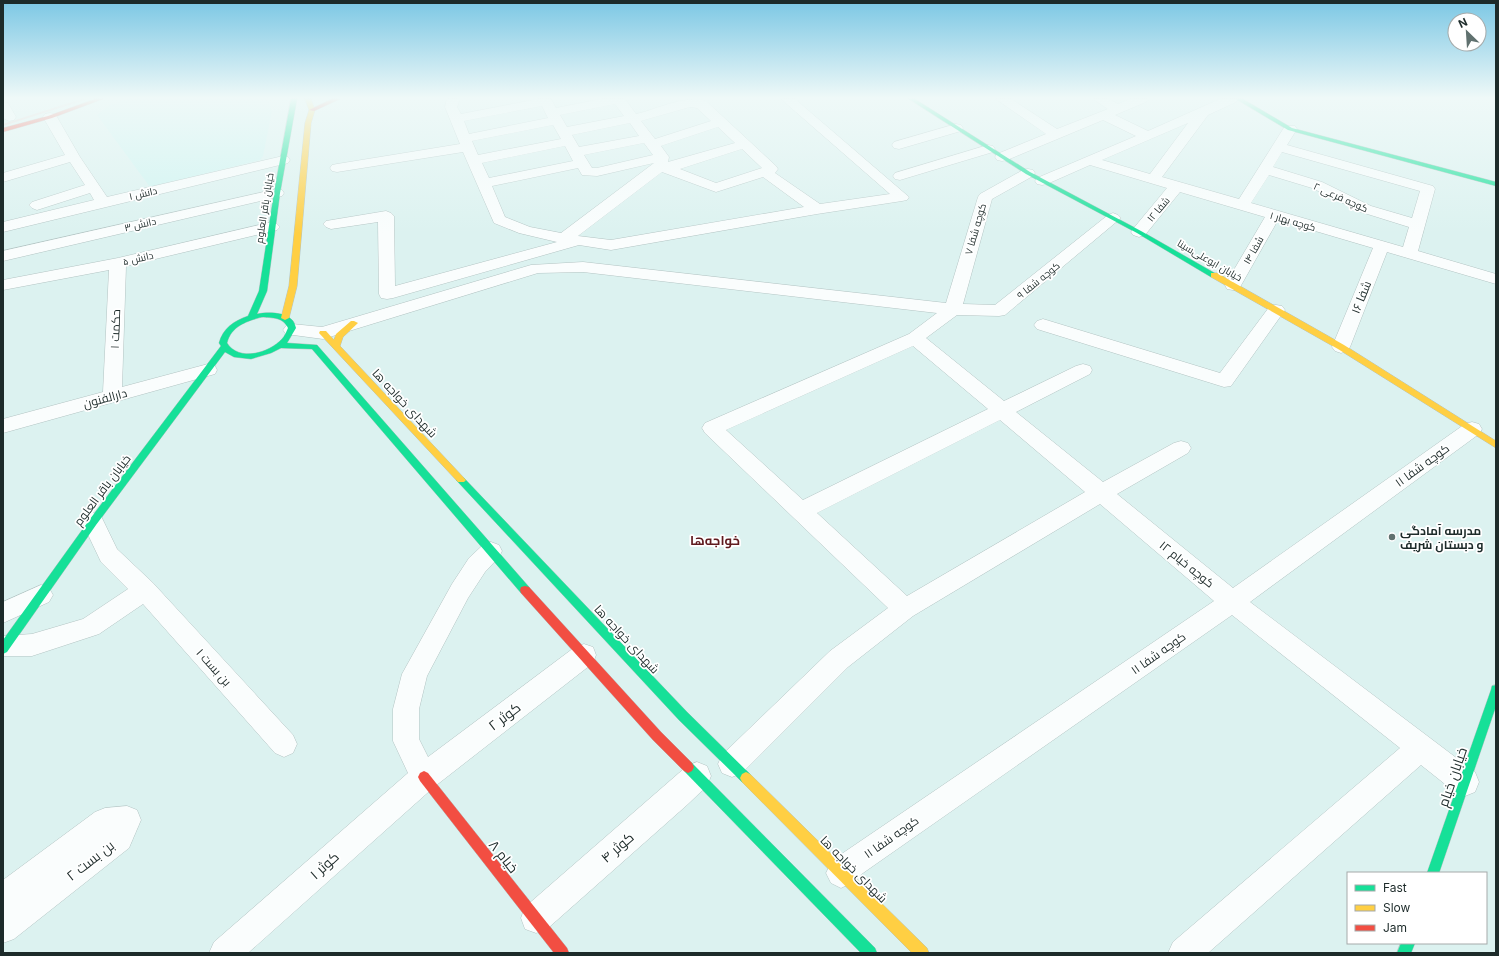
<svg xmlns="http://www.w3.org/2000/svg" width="1499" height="956" viewBox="0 0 1499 956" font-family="Inter,Cairo,sans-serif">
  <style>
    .built { fill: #cff4f1 }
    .green { fill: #ead0ce }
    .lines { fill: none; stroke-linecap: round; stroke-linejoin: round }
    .street-casing { stroke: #b3c4c3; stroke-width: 1 }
    .fast-casing { stroke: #b3c4c3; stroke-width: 1 }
    .slow-casing { stroke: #b3c4c3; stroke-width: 1 }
    .jam-casing { stroke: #b3c4c3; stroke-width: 1 }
    .street { fill: #fafdfd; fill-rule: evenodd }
    .fast { fill: #16e098; fill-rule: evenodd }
    .slow { fill: #ffcf43; fill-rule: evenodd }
    .jam { fill: #f24e42; fill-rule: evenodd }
    .poi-dot { fill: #60716f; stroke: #fff; stroke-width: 1.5 }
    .labels { text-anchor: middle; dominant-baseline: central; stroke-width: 3.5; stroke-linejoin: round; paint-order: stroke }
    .far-street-label { font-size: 10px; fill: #1d2b2a; stroke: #fff }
    .street-label { font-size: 12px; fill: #1d2b2a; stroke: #fff }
    .poi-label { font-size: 12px; font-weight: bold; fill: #1d2b2a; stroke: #fff; text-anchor: start }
    .neighbourhood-label { font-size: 13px; font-weight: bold; fill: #601b1f; stroke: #fff }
    .near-street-label { font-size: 14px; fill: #1d2b2a; stroke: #fff }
  </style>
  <rect width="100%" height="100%" fill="#dcf2f0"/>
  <!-- built -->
  <polygon class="built" points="127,99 268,99 272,111 263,156 260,160 150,187 97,115 110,105"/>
  <!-- green -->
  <polygon class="green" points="81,99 88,99 3,126 3,124"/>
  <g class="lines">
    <defs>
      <g id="street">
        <path d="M447,99H460L457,107L461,114L538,99H551L556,108L601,99H625L636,114C659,109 682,95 706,101L776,166L778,169L775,173L820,204L890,194L781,99H795L909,197L907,200L902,201L817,214L611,250L579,245L393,298L387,299L381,298L379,294L378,222L331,229L326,227L323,224L326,221L386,211L391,213L394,216L395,286L557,242L519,233L494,223L463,152L337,172L332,171L330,168L332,165L337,164L460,144L445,107ZM615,104L624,116L567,127L560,115ZM542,106L548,118L469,134L464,121ZM690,107L697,108L711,121L655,139L641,121ZM630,123L639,136L579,147L572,135ZM553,125L561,139L478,155L472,141ZM718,127L735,143L668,162L669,157L661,146ZM644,143L653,155L597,168H592L584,155ZM565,146L573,161L489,178L482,163ZM742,149L762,168L716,183L680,169ZM654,163L561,233L530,227L505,217L492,186L578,168L582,175L597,176ZM662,172L716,192L763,177L804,207L611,240L578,236Z"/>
        <path d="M996,99H1011L1057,129L1108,109L1093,99H1109L1118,104L1130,99H1148L1146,102L1115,115L1148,131L1220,99H1238L1236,102L1208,115L1162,177L1239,199L1285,126H1295L1297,129L1287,145L1433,186L1435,189L1418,251L1496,274V284L1387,252L1350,347L1347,351L1341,353L1335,351L1332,347L1373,248L1278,220L1239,289L1233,290L1227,289L1225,285L1265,217L1180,192L1145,235L1139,237L1133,235L1131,232L1133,229L1167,188L1090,165L1047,184L1042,185L1037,184L1035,181L1037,178L1136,136L1103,120L1007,160L1002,161L997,160L995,157L997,154L1046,134ZM1188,123L1150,174L1102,160ZM1282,152L1420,191L1412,218L1371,206L1322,182L1273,167ZM1269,175L1312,188L1361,212L1409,227L1403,247L1251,203Z"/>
        <polygon points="3,102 8,103 16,117 14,120 9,121 3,118"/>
        <polygon points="50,113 55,114 57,117 80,157 107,197 283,156 288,157 290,160 288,163 3,232 3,222 94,200 90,193 37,210 32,208 29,205 32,202 85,185 70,162 3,182 3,173 65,155 43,117 45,114"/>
        <polygon points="956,124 961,125 963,128 961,131 899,149 894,148 892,145 894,142"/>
        <polygon points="988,145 993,146 995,149 993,152 900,180 895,179 893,176 895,173"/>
        <path d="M1028,169L1033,170L1035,173L1033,176L992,199L963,304L995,305L1108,215L1113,213L1118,215L1121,218L1005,315L999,316L957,315L926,338L1004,401L1076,366L1083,364L1090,366L1092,370L1090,374L1016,412L1103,482L1174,443L1181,441L1188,443L1191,448L1188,453L1117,494L1233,588L1465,424L1472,422L1479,424L1482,429L1479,434L1250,602L1475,772L1479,782L1475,792L1465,796L1455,792L1421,765L1208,953H1168L1173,942L1400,748L1232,615L863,873L851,883L841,888L831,883L826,873L831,863L843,853L1214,601L1100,504L913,616L848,667L742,773L732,777L722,773L718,764L722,755L830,651L888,608L705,433L702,428L705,423L909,334L937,313L583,272L538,273L323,339L286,334L283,330L286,326L292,324L322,327L531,265L583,262L946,303L978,197L980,194L1023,170ZM913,346L988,409L803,500L726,430ZM1000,420L1085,492L907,596L817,513Z"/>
        <polygon points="277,189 282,190 284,193 282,196 3,261 3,251"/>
        <polygon points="272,222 277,224 280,227 277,230 126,266 122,387 208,364 215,366 217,370 215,374 3,433 3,419 103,392 109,270 3,290 3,280 118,258"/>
        <polygon points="1276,305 1282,306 1285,310 1231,386 1224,387 1037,329 1034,325 1037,321 1043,319 1220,373 1270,306"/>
        <polygon points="93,513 101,516 117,549 153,583 293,735 297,744 293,753 284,757 275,753 143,604 99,634 32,656 3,656 3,636 32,634 83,619 128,589 101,562 82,522 85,516"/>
        <polygon points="491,542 499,545 502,551 499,557 485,572 468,598 427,676 419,709 419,739 428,757 575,647 584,644 593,647 596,655 593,663 434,787 248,953 209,953 214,942 408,773 393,741 393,709 402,674 452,584 469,558 483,545"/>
        <polygon points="41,585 49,588 53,595 49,602 3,623 3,602"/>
        <polygon points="697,762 707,766 711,776 707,786 687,805 547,929 536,933 525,929 521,918 525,907 687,766"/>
        <polygon points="127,806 137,810 141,820 129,848 14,939 3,943 3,880 95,812 105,808"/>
      </g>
      <g id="fast">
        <path d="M291,99H297L280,193L267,291L257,314C267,312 283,312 291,319C294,321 295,325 296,328L287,343L317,345L529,587L530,590L529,593L525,594L521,593L312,349L281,348L271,353L251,359L234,357L225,352L96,525L7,652L3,654V640L90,519L221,346L219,343C223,328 234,321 248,316L259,291L274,193ZM262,317C273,318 283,317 288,328C286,332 285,336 282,339C269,353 239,362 227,343C231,326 247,321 262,317Z"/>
        <polygon points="909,99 915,99 1030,172 1141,231 1218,275 1214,277 1211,277 1137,233 1026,174"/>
        <polygon points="1236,99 1243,99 1292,128 1496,182 1496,186 1288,130"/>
        <polygon points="461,477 464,478 687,712 750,774 752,778 750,782 746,784 742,782 679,720 458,482 456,480 458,478"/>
        <polygon points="1496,685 1496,706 1439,873 1427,873 1491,690 1492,686"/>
        <polygon points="688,761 692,763 875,948 877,953 861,953 684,771 682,767 684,763"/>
        <polygon points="1401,943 1415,943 1411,953 1397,953"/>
      </g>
      <g id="slow">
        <polygon points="305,99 311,99 315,110 311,123 297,286 289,318 285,320 281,318 289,286 305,123 309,110"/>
        <polygon points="1211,273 1217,273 1344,345 1496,441 1496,448 1338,349 1211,277"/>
        <polygon points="351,321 354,321 358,323 343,337 340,346 464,478 466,480 464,482 458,482 319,333 320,331 326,331 334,340 336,334"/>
        <polygon points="746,772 750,774 927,948 929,953 912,953 742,782 740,778 742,774"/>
      </g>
      <g id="jam">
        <polygon points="95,99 103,99 52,118 3,132 3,128 48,116"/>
        <polygon points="332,99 340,99 314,111 309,110"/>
        <polygon points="525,586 529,587 661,732 692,763 694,767 692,771 688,773 684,771 653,740 521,593 520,590 521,587"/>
        <polygon points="424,771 428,773 567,948 569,953 554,953 420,781 418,777 420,773"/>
      </g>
    </defs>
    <!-- street casing -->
    <use href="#street" class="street-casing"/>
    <!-- fast casing -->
    <use href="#fast" class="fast-casing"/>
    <!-- slow casing -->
    <use href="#slow" class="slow-casing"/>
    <!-- jam casing -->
    <use href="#jam" class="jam-casing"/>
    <!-- street -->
    <use href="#street" class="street"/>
    <!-- fast -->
    <use href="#fast" class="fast"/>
    <!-- slow -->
    <use href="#slow" class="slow"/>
    <!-- jam -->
    <use href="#jam" class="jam"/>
  </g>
  <!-- sky -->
  <linearGradient id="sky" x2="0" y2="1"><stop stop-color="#7bc7e4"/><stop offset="0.42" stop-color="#eff9f8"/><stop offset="1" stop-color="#eff9f8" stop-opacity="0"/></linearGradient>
  <rect width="1499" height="233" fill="url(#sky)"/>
  <!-- markers -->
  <circle class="poi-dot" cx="1392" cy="537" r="4"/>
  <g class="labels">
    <!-- far-street labels -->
    <g class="far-street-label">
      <text transform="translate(143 193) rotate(-13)">دانش ۱</text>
      <text transform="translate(1341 197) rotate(24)">کوچه فرعی ۲</text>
      <text transform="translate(264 208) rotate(-81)">خیابان باقر العلوم</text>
      <text transform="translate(1158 209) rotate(-50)">شفا ۱۲</text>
      <text transform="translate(1293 221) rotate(16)">کوچه بهار ۱</text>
      <text transform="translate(140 224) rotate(-13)">دانش ۳</text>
      <text transform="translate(975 229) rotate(-74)">کوچه شفا ۷</text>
      <text transform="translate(1253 250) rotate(-60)">شفا ۱۴</text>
      <text transform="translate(138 258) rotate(-13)">دانش ۵</text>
      <text transform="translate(1210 260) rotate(30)">خیابان ابوعلی‌سینا</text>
      <text transform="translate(1038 280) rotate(-39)">کوچه شفا ۹</text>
    </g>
    <!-- street labels -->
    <g class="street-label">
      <text transform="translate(1361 297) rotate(-68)">شفا ۱۶</text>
      <text transform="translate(115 329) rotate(-88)">حکمت ۱</text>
      <text transform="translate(105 398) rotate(-15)">دارالفنون</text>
      <text transform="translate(405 403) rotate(47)">شهدای خواجه ها</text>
      <text transform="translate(1422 465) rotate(-36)">کوچه شفا ۱۱</text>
      <text transform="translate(102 490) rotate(-53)">خیابان باقر العلوم</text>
      <text transform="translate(1187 564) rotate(39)">کوچه خیام ۱۲</text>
      <text transform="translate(627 639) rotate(47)">شهدای خواجه ها</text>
      <text transform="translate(1158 653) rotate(-35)">کوچه شفا ۱۱</text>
      <text transform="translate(214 667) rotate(48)">بن بست ۱</text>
      <text transform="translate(891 837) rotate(-35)">کوچه شفا ۱۱</text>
      <text transform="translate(854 869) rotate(45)">شهدای خواجه ها</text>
    </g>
    <!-- poi labels -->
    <g class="poi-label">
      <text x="1400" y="530">مدرسه آمادگی<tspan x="1400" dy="14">و دبستان شریف</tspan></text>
    </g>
    <!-- neighbourhood labels -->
    <g class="neighbourhood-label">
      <text x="715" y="540">خواجه‌ها</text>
    </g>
    <!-- near-street labels -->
    <g class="near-street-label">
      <text transform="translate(504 716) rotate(-37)">کوثر ۲</text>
      <text transform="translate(1452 777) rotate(-71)">خیابان خیام</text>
      <text transform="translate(617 847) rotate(-41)">کوثر ۴</text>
      <text transform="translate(504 856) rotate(51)">خیام ۸</text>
      <text transform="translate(90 860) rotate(-38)">بن بست ۲</text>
      <text transform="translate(324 865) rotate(-42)">کوثر ۱</text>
    </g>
  </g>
  <!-- border -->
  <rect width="1499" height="956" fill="none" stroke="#1d2b2a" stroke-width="8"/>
  <!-- legend -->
  <rect x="1347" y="872" width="140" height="72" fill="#ffffff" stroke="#a5aaaa"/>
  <rect x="1355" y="885" width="20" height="6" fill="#16e098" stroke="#a5aaaa"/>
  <text x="1383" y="892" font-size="12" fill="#1d2b2a">Fast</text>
  <rect x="1355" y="905" width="20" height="6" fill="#ffcf43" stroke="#a5aaaa"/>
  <text x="1383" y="912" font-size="12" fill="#1d2b2a">Slow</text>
  <rect x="1355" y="925" width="20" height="6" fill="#f24e42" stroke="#a5aaaa"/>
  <text x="1383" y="932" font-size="12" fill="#1d2b2a">Jam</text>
  <!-- north arrow -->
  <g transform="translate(1467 32) rotate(335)"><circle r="19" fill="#ffffff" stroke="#a5aaaa"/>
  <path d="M0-3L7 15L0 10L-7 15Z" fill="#60716f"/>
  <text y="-6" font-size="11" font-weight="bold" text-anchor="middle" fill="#1d2b2a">N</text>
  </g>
</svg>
